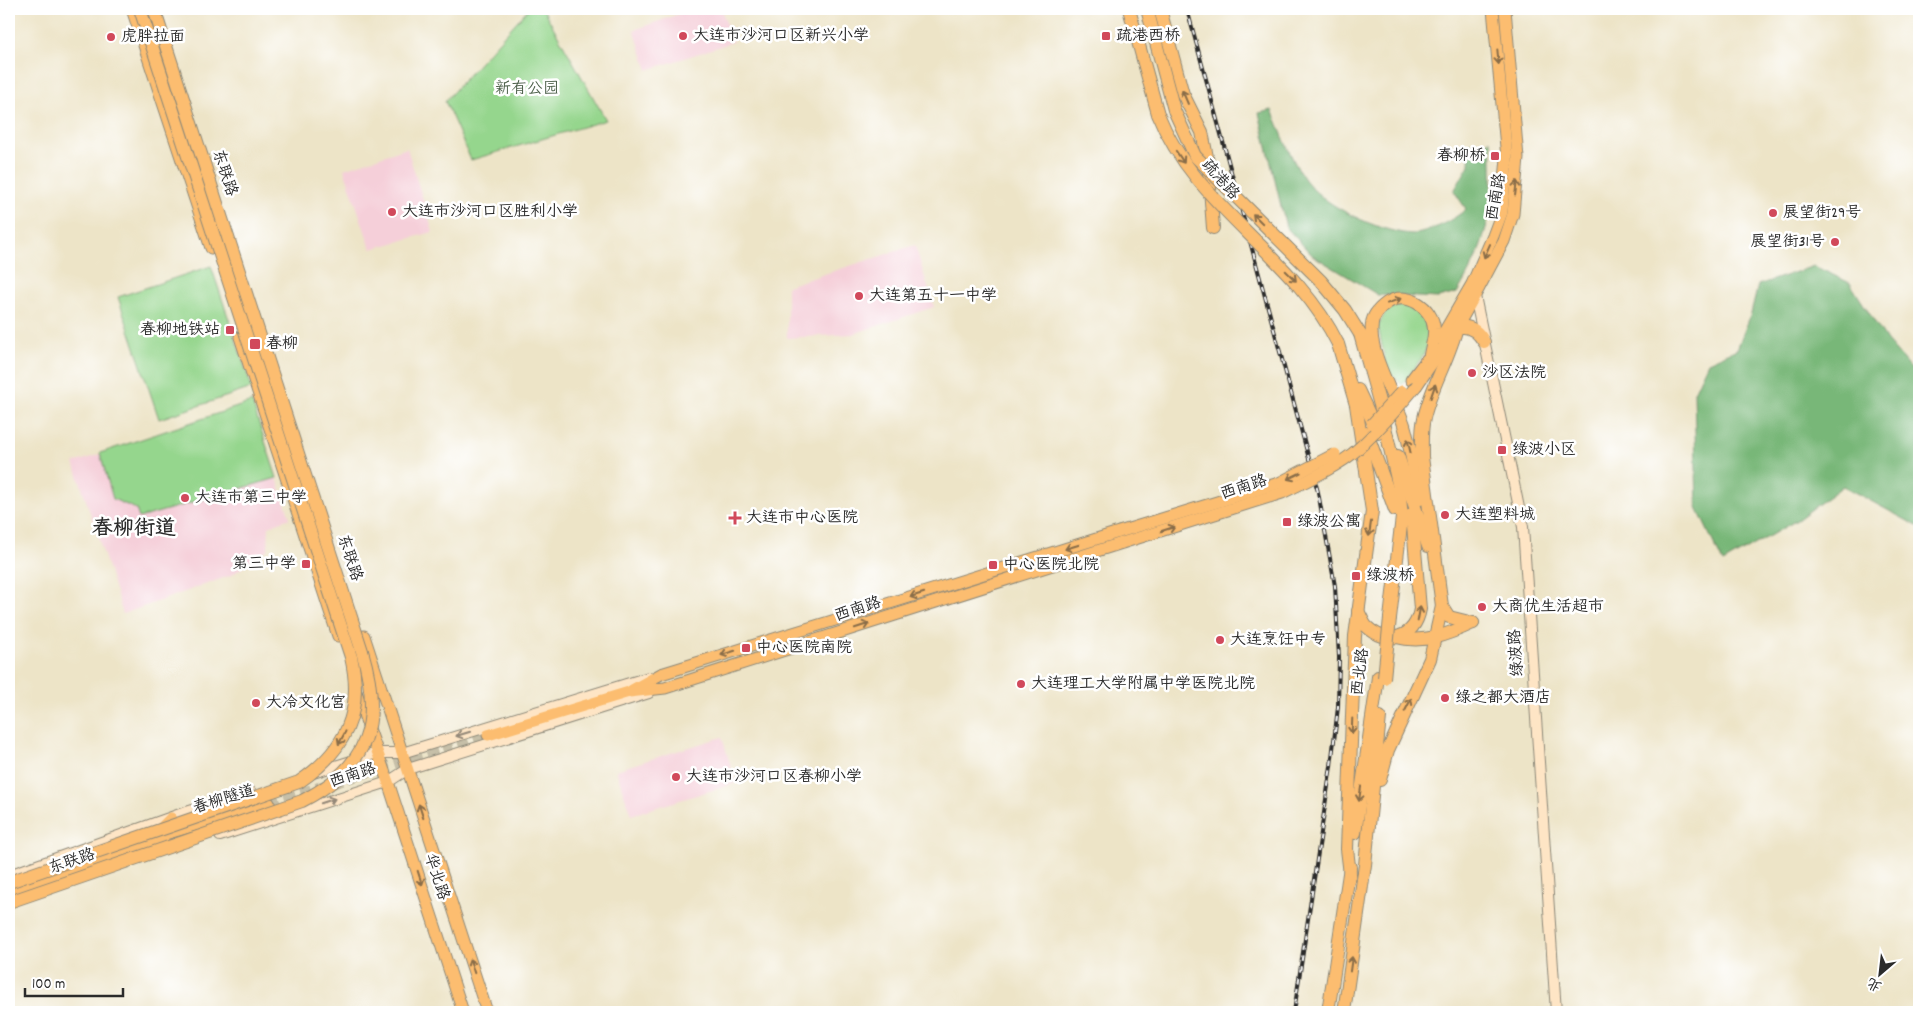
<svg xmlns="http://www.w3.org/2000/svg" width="1928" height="1021" viewBox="0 0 1928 1021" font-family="Dekko,'LXGW WenKai TC',sans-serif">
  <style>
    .built { fill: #f5cfd9 }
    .green { fill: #95d68d; stroke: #60805c }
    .forest { fill: #78b778; stroke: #527152 }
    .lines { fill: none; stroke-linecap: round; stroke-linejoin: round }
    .primary-tunnel { stroke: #c6bfa8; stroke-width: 11; stroke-dasharray: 11 5.5; stroke-linecap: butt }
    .secondary-casing { stroke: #8c8879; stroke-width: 12 }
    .primary-casing { stroke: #8c8879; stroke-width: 13 }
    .highway-casing { stroke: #8c8879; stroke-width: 14 }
    .secondary { stroke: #fee5c5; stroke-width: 10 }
    .primary { stroke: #fcbd6f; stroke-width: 11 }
    .highway { stroke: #fcbd6f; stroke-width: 12 }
    .rail-casing { stroke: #2b2b2b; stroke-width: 4 }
    .rail { stroke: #fff; stroke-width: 2; stroke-dasharray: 5.5; stroke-linecap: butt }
    .primary-bridge-casing { stroke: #8c8879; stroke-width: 13; stroke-linecap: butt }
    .highway-bridge-casing { stroke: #8c8879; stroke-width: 14; stroke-linecap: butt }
    .primary-bridge { stroke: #fcbd6f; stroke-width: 11 }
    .highway-bridge { stroke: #fcbd6f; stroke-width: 12 }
    .oneway { stroke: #896d4a }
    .oneway2 { stroke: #948878 }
    .poi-dot { fill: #d1495b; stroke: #fff; stroke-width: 2 }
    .labels { text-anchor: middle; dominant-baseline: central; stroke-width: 5; stroke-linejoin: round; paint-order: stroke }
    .poi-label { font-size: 16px; fill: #2b2b2b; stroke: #fff; text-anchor: start }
    .park-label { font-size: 16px; fill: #4b5e48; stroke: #fff }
    .street-label { font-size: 16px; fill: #2b2b2b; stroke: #fff }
    .district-label { font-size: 21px; font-weight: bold; fill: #2b2b2b; stroke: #fff }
  </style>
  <rect width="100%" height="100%" fill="#fff"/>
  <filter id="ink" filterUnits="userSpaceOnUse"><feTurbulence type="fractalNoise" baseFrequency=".02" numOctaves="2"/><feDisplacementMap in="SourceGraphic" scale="10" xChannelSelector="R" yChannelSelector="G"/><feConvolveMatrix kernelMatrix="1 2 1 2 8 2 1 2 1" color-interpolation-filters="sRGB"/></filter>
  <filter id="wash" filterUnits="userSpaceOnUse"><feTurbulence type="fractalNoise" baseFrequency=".0096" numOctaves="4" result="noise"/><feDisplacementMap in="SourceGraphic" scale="20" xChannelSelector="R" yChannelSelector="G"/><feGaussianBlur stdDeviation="1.12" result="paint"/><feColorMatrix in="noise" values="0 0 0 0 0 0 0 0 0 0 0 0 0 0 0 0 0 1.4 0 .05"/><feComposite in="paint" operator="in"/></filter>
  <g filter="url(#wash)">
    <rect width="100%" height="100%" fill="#ede4c7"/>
    <!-- built -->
    <g class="built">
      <polygon points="693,9 721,9 733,42 648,70 634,30"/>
      <polygon points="407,148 433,232 371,249 344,169"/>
      <polygon points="915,245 934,307 853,334 787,338 787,286"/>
      <polygon points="252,402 290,518 269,526 268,549 232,575 123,614 74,463"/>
      <polygon points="722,737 736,783 631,815 616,770"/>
    </g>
    <!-- green -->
    <g class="green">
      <polygon points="528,9 543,9 606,120 471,160 445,101"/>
      <polygon points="211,266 252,388 159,419 118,297"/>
      <path d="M1405,304C1424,308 1426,320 1431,337L1423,356L1402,385L1394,376L1388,375L1378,326C1386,311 1387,306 1405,304Z"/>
      <polygon points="252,402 277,478 139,518 136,509 113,499 100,453"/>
    </g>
    <!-- forest -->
    <g class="forest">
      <path d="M1272,110C1283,135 1293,168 1312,188C1333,210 1385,234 1415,234C1428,233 1457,218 1466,209L1454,191L1469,165L1470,143L1491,141C1495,203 1490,239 1457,293L1438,298L1378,295L1312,255L1286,227L1259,113Z"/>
      <polygon points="1814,266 1850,283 1887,341 1919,378 1919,527 1843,486 1797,520 1723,563 1697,508 1694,392 1708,362 1737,349 1751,314 1758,285"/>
    </g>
  </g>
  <g filter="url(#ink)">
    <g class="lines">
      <!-- primary-tunnel -->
      <polyline class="primary-tunnel" points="269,803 488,735"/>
      <defs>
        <g id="secondary">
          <polyline points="1475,296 1523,527 1556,1012"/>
          <polyline points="313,773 377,753 402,753 649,677"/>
          <polyline points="220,836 388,782 408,769 649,693"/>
          <polyline points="9,875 183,813 251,792"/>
        </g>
        <g id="primary">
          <polyline points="132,9 211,248"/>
          <polyline points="240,337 338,636"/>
          <polyline points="1440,339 1472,284 1493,236 1502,212 1507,158 1493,9"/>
          <polyline points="1411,380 1427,359"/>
          <polyline points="1417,385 1457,327 1479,288 1504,241 1513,214 1518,158 1505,9"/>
          <polyline points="364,636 487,1012"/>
          <polyline points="355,689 388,782 463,1012"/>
          <polyline points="632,690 661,674 1119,532"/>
          <polyline points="488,735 629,692 665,688 1122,543"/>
          <polyline points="158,831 171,818"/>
          <polyline points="152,838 269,803"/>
          <polyline points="9,895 163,840"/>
        </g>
        <g id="highway">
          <polyline points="1129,9 1158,114"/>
          <polyline points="1147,9 1174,110"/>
          <polyline points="1160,9 1183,94 1202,132 1208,162 1213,228"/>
          <polyline points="1360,334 1380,405 1399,488 1402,517 1390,618"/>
          <polyline points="1338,344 1356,405 1372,511 1355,636 1347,849 1350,874"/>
          <polyline points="1358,390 1378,433"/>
          <polyline points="1367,433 1395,510"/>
          <polyline points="1398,456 1428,546"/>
          <path d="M1420,499C1415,474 1411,449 1404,425C1396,399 1367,350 1372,324C1373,314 1380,308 1387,303C1406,290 1433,307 1434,329C1435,337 1431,348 1430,355"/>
          <path d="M1358,611C1361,616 1363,622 1366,626C1388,647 1415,638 1420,609L1412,514"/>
          <path d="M1473,623L1449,617L1442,606L1422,457C1422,444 1421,431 1424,418C1431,387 1449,359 1457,327C1469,325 1478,331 1484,342"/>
          <path d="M1396,637C1424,644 1447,635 1473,623"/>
          <polyline points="1380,780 1388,750 1430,659 1442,606"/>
          <polyline points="1355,833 1378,677"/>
          <polyline points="1328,1012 1350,867"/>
          <polyline points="1344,1012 1365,865 1380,717"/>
        </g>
      </defs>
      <!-- secondary casing -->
      <use href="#secondary" class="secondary-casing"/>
      <!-- primary casing -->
      <use href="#primary" class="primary-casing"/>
      <!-- highway casing -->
      <use href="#highway" class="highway-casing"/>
      <!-- secondary -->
      <use href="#secondary" class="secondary"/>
      <!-- primary -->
      <use href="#primary" class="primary"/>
      <!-- highway -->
      <use href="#highway" class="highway"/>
      <defs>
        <polyline id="rail" points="1187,9 1318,492 1335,586 1339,657 1338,707 1331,766 1294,1012"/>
      </defs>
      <!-- rail casing -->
      <use href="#rail" class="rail-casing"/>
      <!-- rail -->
      <use href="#rail" class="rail"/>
      <defs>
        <g id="primary-bridge">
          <polyline points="1372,424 1402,391"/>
          <polyline points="1119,532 1279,483 1335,454"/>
          <path d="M1122,543L1282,493C1305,482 1341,465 1359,448C1380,429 1399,407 1417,385"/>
        </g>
        <g id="highway-bridge">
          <polyline points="1174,110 1195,156 1321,281 1345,310 1360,334"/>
          <path d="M1158,114C1195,208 1294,254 1338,344"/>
          <polyline points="1384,678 1390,618"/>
          <path d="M9,882L299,782C345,751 364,712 351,657L140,9"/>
          <path d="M9,902L302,801C370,766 383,721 362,651L154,9"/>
        </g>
      </defs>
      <!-- primary-bridge casing -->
      <use href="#primary-bridge" class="primary-bridge-casing"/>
      <!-- highway-bridge casing -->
      <use href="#highway-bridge" class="highway-bridge-casing"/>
      <!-- primary-bridge -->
      <use href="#primary-bridge" class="primary-bridge"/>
      <!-- highway-bridge -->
      <use href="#highway-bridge" class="highway-bridge"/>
    </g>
    <!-- one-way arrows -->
    <defs><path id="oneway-shaft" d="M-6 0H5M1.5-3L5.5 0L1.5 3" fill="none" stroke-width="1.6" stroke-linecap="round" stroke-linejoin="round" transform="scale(1.25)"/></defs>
    <g class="oneway">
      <use href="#oneway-shaft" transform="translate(1498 57) rotate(85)"/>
      <use href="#oneway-shaft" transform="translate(1185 97) rotate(-113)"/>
      <use href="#oneway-shaft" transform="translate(1180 157) rotate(56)"/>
      <use href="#oneway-shaft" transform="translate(1516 188) rotate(-83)"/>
      <use href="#oneway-shaft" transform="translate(1258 219) rotate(-135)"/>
      <use href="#oneway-shaft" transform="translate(1487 251) rotate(114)"/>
      <use href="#oneway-shaft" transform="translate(1291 276) rotate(45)"/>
      <use href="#oneway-shaft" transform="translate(1394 301) rotate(-20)"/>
      <use href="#oneway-shaft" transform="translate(1433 391) rotate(-71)"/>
      <use href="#oneway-shaft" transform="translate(1409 446) rotate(-103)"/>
      <use href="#oneway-shaft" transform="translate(1294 476) rotate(154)"/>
      <use href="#oneway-shaft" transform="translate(1168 529) rotate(-18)"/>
      <use href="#oneway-shaft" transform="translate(1370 529) rotate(98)"/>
      <use href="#oneway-shaft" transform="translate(1072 547) rotate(163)"/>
      <use href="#oneway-shaft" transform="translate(917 595) rotate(163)"/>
      <use href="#oneway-shaft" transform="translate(1419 614) rotate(-80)"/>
      <use href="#oneway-shaft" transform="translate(862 626) rotate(-18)"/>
      <use href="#oneway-shaft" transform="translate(728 653) rotate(163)"/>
      <use href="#oneway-shaft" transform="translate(1408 705) rotate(-63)"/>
      <use href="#oneway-shaft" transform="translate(1352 726) rotate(92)"/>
      <use href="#oneway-shaft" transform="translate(342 738) rotate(118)"/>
      <use href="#oneway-shaft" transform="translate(1360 794) rotate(98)"/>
      <use href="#oneway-shaft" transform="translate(421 811) rotate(-108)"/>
      <use href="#oneway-shaft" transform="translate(420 878) rotate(72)"/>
      <use href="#oneway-shaft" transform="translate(1351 964) rotate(-82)"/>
      <use href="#oneway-shaft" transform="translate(472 966) rotate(-108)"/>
    </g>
    <g class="oneway2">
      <use href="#oneway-shaft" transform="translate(463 734) rotate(163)"/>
      <use href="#oneway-shaft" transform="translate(328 801) rotate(-18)"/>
    </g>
  </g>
  <!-- markers -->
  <g class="poi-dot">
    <circle cx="683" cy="36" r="5"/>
    <rect x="1101" y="31" width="10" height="10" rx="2.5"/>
    <circle cx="111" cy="37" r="5"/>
    <rect x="1490" y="151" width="10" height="10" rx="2.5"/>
    <circle cx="392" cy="212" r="5"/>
    <circle cx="1773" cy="213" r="5"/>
    <circle cx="1835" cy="242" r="5"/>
    <circle cx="859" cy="296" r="5"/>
    <rect x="225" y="325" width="10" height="10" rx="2.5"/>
    <rect x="249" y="338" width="12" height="12" rx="2.5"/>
    <circle cx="1472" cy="373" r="5"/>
    <rect x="1497" y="445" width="10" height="10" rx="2.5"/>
    <circle cx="185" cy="498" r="5"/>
    <circle cx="1445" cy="515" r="5"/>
    <path d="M732.5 510.5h5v5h5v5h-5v5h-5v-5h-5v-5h5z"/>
    <rect x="1282" y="517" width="10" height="10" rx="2.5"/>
    <rect x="301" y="559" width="10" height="10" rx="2.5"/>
    <rect x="988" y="560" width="10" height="10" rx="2.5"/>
    <rect x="1351" y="571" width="10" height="10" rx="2.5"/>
    <circle cx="1482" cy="607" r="5"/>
    <circle cx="1220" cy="640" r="5"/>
    <rect x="741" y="643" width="10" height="10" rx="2.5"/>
    <circle cx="1021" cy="684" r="5"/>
    <circle cx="1445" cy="698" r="5"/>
    <circle cx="256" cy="703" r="5"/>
    <circle cx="676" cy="777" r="5"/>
  </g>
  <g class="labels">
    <!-- poi labels -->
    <g class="poi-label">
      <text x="693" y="36">大连市沙河口区新兴小学</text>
      <text x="1116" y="36">疏港西桥</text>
      <text x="121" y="37">虎胖拉面</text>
      <text x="1485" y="156" text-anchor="end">春柳桥</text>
      <text x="402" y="212">大连市沙河口区胜利小学</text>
      <text x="1783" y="213">展望街29号</text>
      <text x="1825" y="242" text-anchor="end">展望街31号</text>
      <text x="869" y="296">大连第五十一中学</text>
      <text x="220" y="330" text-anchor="end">春柳地铁站</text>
      <text x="266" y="344">春柳</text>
      <text x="1482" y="373">沙区法院</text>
      <text x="1512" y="450">绿波小区</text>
      <text x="195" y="498">大连市第三中学</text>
      <text x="1455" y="515">大连塑料城</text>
      <text x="746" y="518">大连市中心医院</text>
      <text x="1297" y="522">绿波公寓</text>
      <text x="296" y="564" text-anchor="end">第三中学</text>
      <text x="1003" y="565">中心医院北院</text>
      <text x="1366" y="576">绿波桥</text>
      <text x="1492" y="607">大商优生活超市</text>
      <text x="1230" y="640">大连烹饪中专</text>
      <text x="756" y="648">中心医院南院</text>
      <text x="1031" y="684">大连理工大学附属中学医院北院</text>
      <text x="1455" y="698">绿之都大酒店</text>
      <text x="266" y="703">大冷文化宫</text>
      <text x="686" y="777">大连市沙河口区春柳小学</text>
    </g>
    <!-- park labels -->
    <g class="park-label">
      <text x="527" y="89">新有公园</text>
    </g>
    <!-- street labels -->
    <g class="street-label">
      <text transform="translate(224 173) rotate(72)">东联路</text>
      <text transform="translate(1220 180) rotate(49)">疏港路</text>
      <text transform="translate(1497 197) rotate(-80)">西南路</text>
      <text transform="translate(1244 488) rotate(-18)">西南路</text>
      <text transform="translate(349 558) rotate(72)">东联路</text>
      <text transform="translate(858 610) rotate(-18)">西南路</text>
      <text transform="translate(1517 653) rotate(-94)">绿波路</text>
      <text transform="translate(1361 672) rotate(-83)">西北路</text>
      <text transform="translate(353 776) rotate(-18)">西南路</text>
      <text transform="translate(224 800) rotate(-17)">春柳隧道</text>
      <text transform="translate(72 862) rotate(-19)">东联路</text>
      <text transform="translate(436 877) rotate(72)">华北路</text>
    </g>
    <!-- district labels -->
    <g class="district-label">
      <text x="134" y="530">春柳街道</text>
    </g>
  </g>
  <!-- margin -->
  <rect width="1928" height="1021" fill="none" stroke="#fff" stroke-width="30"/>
  <!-- north arrow -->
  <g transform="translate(1880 974) rotate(208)" stroke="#ffffff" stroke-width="4" paint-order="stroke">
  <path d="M0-4L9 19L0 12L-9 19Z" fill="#2b2b2b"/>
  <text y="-8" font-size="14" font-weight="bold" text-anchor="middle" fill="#2b2b2b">北</text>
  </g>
  <!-- scale -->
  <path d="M25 988v8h98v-8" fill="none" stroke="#2b2b2b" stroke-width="2.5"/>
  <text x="32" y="988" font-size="15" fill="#2b2b2b" stroke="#ffffff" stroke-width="4" paint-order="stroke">100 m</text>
</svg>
